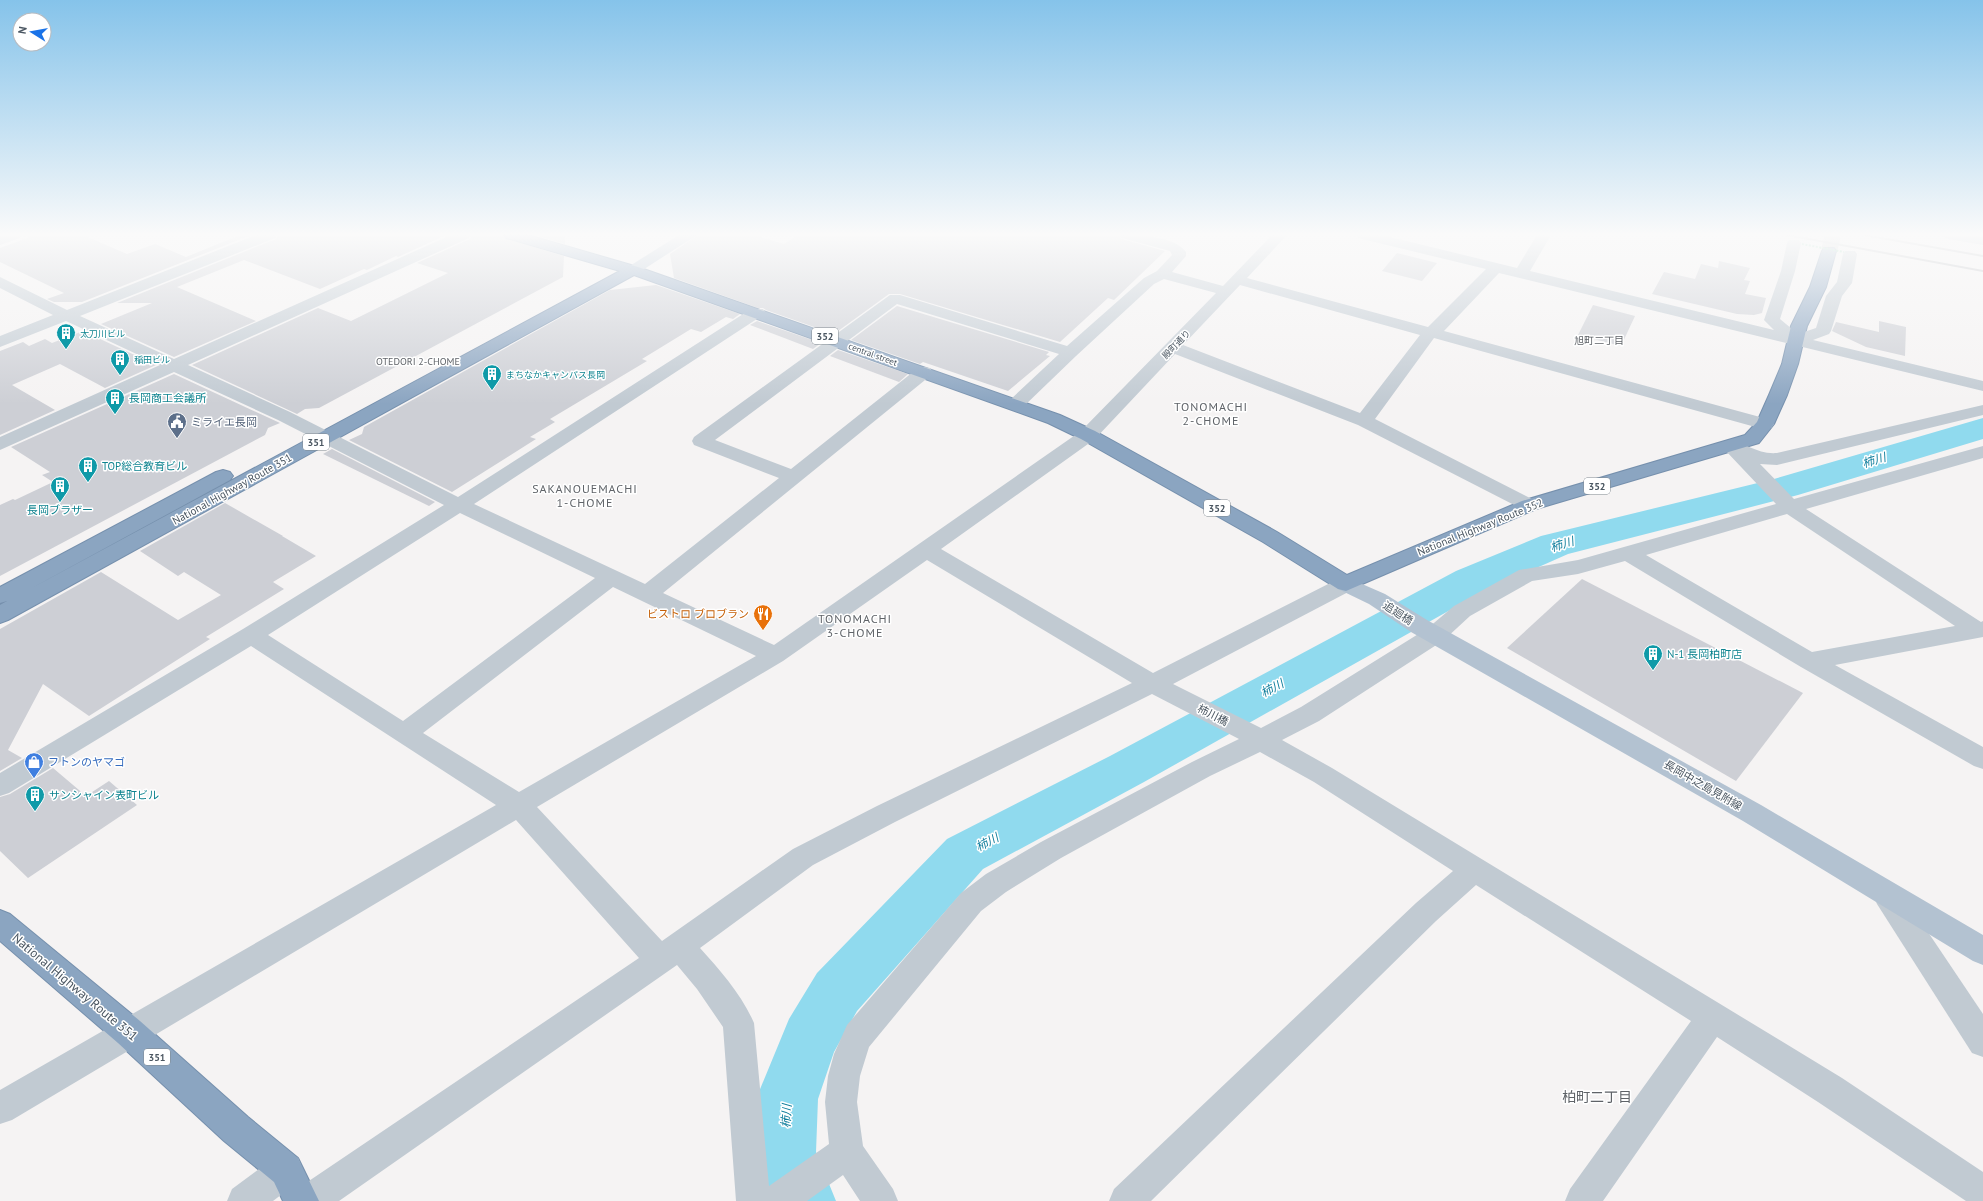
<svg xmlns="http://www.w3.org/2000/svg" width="1983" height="1201" viewBox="0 0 1983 1201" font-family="'PT Sans','Noto Sans JP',sans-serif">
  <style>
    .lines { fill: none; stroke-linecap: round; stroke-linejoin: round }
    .river { fill: #90daee; fill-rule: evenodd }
    .building { fill: #cdcfd5 }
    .highway-tunnel { stroke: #caccce; stroke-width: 16; stroke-dasharray: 16 8; stroke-linecap: butt }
    .highway-casing { stroke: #7690ad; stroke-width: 2 }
    .minor { fill: #c1cad2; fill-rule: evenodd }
    .major { fill: #b3c2d1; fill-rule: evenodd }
    .highway { fill: #8ba5c1; fill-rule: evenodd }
    .rail { stroke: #b5b8bd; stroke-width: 2 }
    .path-bridge { stroke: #7ad0a6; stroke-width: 2; stroke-dasharray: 2 1.5; stroke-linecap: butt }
    .labels { text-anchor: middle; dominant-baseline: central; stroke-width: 3; stroke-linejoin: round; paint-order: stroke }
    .far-culture-label { font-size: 9px; fill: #0d838f; stroke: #fff; text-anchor: start }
    .far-street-label { font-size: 9px; fill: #4a5661; stroke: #fff }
    .shield { fill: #fff; stroke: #808990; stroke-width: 1 }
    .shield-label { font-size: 10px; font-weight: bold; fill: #4a5661 }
    .far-neighbourhood-label { font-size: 10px; fill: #5f6368; stroke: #fff }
    .culture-label { font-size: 11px; fill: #0d838f; stroke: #fff; text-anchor: start }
    .service-label { font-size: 11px; fill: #4e5e75; stroke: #fff; text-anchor: start }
    .street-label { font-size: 11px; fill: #4a5661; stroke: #fff }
    .food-label { font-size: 11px; fill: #c56008; stroke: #fff; text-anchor: end }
    .shop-label { font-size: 11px; fill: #366cbe; stroke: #fff; text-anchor: start }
    .neighbourhood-label { font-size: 12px; letter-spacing: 1px; fill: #5f6368; stroke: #fff }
    .water-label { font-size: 12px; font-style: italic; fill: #0c7c9b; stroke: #fff }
    .near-street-label { font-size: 13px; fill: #4a5661; stroke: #fff }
    .near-neighbourhood-label { font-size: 14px; fill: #5f6368; stroke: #fff }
  </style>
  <rect width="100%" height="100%" fill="#f5f3f3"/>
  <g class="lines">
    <!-- river -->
    <polygon class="river" points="1983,418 1983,439 1798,495 1568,554 1484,591 1144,782 983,869 857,1011 834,1052 818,1099 816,1152 836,1201 768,1201 752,1152 756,1099 789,1019 817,973 947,839 1110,756 1456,571 1541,536 1774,479"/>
  </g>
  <!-- building -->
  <g class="building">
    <polygon points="35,235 83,235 127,254 155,244 186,257 240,235 251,235 82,302 54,302 47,299 64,293 0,262 0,248"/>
    <polygon points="278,235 446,235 398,257 396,256 367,270 364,269 320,289 244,260 177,287 256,321 174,357 101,324 152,303 117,303 276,239"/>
    <polygon points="472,235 503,235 506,239 564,256 563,277 319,408 305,409 297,414 192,365 318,308 351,321 448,273 417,263 470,239"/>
    <polygon points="535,235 565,235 565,244"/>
    <polygon points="698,235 754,235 784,244 798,235 1116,235 1122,239 1165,251 1114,300 1108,298 1060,342 900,294 889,294 834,334 766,310 763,308 758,308 674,278 670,254"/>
    <polygon points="1397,253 1437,263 1422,281 1382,271"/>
    <polygon points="1719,261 1750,268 1744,280 1750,281 1745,294 1766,298 1762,313 1754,315 1737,314 1652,294 1664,272 1695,279 1701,264 1718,268"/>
    <polygon points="656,285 740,314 733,319 726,317 701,332 691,329 642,359 647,361 550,419 555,422 530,437 536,439 452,492 349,440 362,434 364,427 610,290"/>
    <polygon points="1593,305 1635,316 1621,346 1578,335"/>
    <polygon points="897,306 1049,352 1046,355 1050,356 1008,391 923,362 920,364 851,340"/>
    <polygon points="757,321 821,343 813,349 750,325"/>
    <polygon points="1879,321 1906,327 1905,356 1866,347 1832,331 1836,322 1879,332"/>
    <polygon points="83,331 156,365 105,388 60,364 12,385 55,410 0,435 0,351 23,342 29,346 45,339 52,343"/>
    <polygon points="838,350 908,374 899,382 830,356"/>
    <polygon points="174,374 280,423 268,428 265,435 0,576 0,505 13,499 15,500 53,482 42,475 50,472 11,447"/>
    <polygon points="332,449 435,502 429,506 323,454"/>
    <polygon points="225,503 283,536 282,536 316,556 273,582 284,589 206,637 210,639 89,716 43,684 8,750 22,758 0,771 0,629 101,572 178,620 221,595 184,572 178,576 140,551"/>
    <polygon points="1582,579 1803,693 1736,781 1507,648"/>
    <polygon points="53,768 86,796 109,781 137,805 28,878 0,851 0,797 10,794"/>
  </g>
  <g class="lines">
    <!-- highway-tunnel -->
    <polyline class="highway-tunnel" points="1829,251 1833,235"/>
    <defs>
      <g id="highway">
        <polygon points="504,235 528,235 638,267 1060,415 1095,431 1277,532 1347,575 1522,501 1745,435 1757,422 1769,395 1782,364 1791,326 1810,287 1822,251 1824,248 1834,248 1836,251 1826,287 1807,326 1798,364 1787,395 1774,424 1759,443 1536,509 1346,591 1338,589 1263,542 1081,439 1048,423 634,275 8,620 0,623 0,605 7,601 0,603 0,587 216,472 223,470 230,472 233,476 230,480 30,589 620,271 506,238"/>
        <polygon points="0,910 10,914 140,1021 248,1117 298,1158 319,1201 283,1201 274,1182 224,1141 118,1043 0,941"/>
      </g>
    </defs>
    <!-- highway casing -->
    <use href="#highway" class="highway-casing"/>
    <!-- minor -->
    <g class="minor">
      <polygon points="22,235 20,238 0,245 0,236"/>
      <path d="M256,235H277L275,238L80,316L174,359L451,235H471L469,238L188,365L290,412L458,497L751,309H763L765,312L763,315L474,504L645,584L779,478L694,445L692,441L694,437L890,295H900L1067,346L1144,278L1157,271L1172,255L1170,251L1122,238L1120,235C1138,235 1175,236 1186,252V256L1172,272L1223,286L1272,235H1287L1247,278L1428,327L1486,269L1358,238L1356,235H1382L1517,268L1537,235H1551L1530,271L1774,330L1764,320L1781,271L1787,243L1789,240H1799L1801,243L1795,271L1780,319L1798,334L1816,328L1826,296L1837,282L1843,254L1845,251H1855L1857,254L1852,283L1842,296L1831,331L1829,334L1813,340L1983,381V391L1499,273L1444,331L1771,420L1774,424L1771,428L1765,429L1759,428L1434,338L1375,419L1536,501L1539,505L1536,509L1529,511L1522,509L1358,425L1175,354L1095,439L941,549L1153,673L1338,579L1346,577L1354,579L1357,584L1354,589L1173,684L1261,728L1301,707L1428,628L1454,606L1519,570L1578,560L1776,504L1725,450L1723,446L1725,442C1742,438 1755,455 1777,453L1983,405V415L1777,465L1760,464L1794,499L1983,446V458L1806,509L1981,622L1983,621V637L1835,665L1983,747V769L1974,766L1801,667L1625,561L1578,574L1532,581L1470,616L1444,640L1319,721L1282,740L1332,768L1842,1078L1983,1172V1201H1966L1818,1102L1717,1037L1603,1201H1565L1570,1189L1691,1021L1476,885L1436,921L1151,1201H1109L1114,1189L1416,903L1453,871L1314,782L1260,752L1210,776L1061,858L1006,892L981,911L869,1047L860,1076L857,1102L863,1146L893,1189L898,1201H860L843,1175L807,1201H736L723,1027L697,989L677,965L339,1201H292L297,1189L639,958L516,820L12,1120L0,1124V1090L496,805L251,646L9,793L0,796V773L243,629L444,505L278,420L174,372L0,450V437L160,365L66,321L0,347V336L53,315L0,288V277L67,310ZM1164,279L1216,293L1081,431L774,645L663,593L930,376L933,372L930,368L924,367L918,368L791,469L715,440L897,304L1059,354L1010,400L1007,404L1010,408L1016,409L1022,408L1076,356L1154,284ZM1240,285L1420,335L1360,413L1183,345ZM460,513L595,578L403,721L268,635ZM1787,514L1955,626L1812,652L1646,555ZM927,560L1132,683L877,806L793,849L662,941L537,807L783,661ZM613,587L756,656L519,792L423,733ZM1152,694L1239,739L1192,762L1041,842L986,874L961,893L847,1025L834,1054L828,1076L825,1102L829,1144L769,1186L754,1023C742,995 720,970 700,948L813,865L895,822Z"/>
      <polygon points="1941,235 1983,237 1983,245 1948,239"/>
      <polygon points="1887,883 1897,886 1983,1014 1983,1057 1972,1053 1877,904 1873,895 1877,886"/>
      <polygon points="286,1153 298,1158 303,1170 298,1182 273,1201 227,1201 232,1189 274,1158"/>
    </g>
    <!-- major -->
    <g class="major">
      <polygon points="679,235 697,235 638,273 628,273 626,270 628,267"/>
      <polygon points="1346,577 1385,594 1427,620 1761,805 1983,935 1983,965 1973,961 1743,821 1411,632 1369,604 1338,589 1335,584 1338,579"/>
    </g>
    <!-- highway -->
    <use href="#highway" class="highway"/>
    <!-- rail -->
    <g class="rail">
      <polyline points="1787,235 1983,271"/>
      <polyline points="1864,235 1983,256"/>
    </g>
    <!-- path-bridge -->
    <polyline class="path-bridge" points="1802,244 1844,252"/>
  </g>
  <!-- sky -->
  <linearGradient id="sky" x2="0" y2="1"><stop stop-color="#85c3ea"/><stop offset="0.58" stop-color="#fafafa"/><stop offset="1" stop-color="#fafafa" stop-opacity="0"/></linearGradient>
  <rect width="1983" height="404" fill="url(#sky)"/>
  <!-- icons -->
  <defs>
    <symbol id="building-pin" viewBox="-11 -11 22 30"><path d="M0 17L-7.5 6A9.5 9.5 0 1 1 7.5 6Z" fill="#0f9aa8" stroke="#fff"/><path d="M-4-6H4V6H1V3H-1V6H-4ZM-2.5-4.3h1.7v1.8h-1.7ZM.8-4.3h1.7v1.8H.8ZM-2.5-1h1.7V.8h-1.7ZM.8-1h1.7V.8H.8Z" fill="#fff"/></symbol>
    <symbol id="civic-pin" viewBox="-11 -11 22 30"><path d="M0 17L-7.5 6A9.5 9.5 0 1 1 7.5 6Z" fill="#5c6f8a" stroke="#fff"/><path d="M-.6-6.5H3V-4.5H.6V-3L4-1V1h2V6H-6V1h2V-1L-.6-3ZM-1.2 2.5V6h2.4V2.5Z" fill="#fff"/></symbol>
    <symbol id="restaurant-pin" viewBox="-11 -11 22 30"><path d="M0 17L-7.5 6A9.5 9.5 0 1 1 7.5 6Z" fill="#e8710a" stroke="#fff"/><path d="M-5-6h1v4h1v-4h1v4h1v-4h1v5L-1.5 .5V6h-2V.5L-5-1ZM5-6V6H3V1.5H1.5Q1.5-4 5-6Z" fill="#fff"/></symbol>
    <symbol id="shop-pin" viewBox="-11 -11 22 30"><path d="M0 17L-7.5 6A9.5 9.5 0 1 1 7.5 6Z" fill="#3f7fe0" stroke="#fff"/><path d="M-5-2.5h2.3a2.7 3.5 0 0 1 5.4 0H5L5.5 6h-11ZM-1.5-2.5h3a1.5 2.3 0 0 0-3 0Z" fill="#fff"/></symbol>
  </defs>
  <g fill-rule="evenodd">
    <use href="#building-pin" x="55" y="322" width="22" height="30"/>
    <use href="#building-pin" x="109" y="348" width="22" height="30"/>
    <use href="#building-pin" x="481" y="363" width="22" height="30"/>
    <use href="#building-pin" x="104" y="387" width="22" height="30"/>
    <use href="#civic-pin" x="166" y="411" width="22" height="30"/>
    <use href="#building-pin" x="77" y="455" width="22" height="30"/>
    <use href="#building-pin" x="49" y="475" width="22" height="30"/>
    <use href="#restaurant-pin" x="752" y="603" width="22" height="30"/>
    <use href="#building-pin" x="1642" y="643" width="22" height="30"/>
    <use href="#shop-pin" x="23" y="751" width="22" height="30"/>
    <use href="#building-pin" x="24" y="784" width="22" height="30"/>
  </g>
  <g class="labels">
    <!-- far-culture labels -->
    <g class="far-culture-label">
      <text x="80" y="333">太刀川ビル</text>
      <text x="134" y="359">稲田ビル</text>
      <text x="506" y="374">まちなかキャンパス長岡</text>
    </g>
    <!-- far-street labels -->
    <g class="far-street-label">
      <text transform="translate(1176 344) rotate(-46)">殿町通り</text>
      <text transform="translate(873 354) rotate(20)">central street</text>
    </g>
    <!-- shield labels -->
    <g class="shield">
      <rect x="812" y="328" width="26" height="16" rx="3"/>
      <rect x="303" y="434" width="26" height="16" rx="3"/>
      <rect x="1584" y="478" width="26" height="16" rx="3"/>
      <rect x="1204" y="500" width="26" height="16" rx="3"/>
      <rect x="144" y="1049" width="26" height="16" rx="3"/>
    </g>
    <g class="shield-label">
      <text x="825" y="336">352</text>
      <text x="316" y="442">351</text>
      <text x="1597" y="486">352</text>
      <text x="1217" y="508">352</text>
      <text x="157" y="1057">351</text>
    </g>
    <!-- far-neighbourhood labels -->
    <g class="far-neighbourhood-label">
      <text x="1599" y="340">旭町二丁目</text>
      <text x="418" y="361">OTEDORI 2-CHOME</text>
    </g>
    <!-- culture labels -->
    <g class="culture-label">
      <text x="129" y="398">長岡商工会議所</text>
      <text x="102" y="466">TOP総合教育ビル</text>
      <text x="60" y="510" text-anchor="middle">長岡ブラザー</text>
      <text x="1667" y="654">N-1 長岡柏町店</text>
      <text x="49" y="795">サンシャイン表町ビル</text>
    </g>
    <!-- service labels -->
    <g class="service-label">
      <text x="191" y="422">ミライエ長岡</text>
    </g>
    <!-- street labels -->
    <g class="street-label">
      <text transform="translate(232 489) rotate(-29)">National Highway Route 351</text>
      <text transform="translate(1480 527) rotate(-22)">National Highway Route 352</text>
      <text transform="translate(1398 613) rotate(33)">追廻橋</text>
      <text transform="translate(1213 715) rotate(27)">柿川橋</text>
      <text transform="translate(1703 785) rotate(30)">長岡中之島見附線</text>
    </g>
    <!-- food labels -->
    <g class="food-label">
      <text x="749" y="614">ビストロ ブロブラン</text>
    </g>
    <!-- shop labels -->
    <g class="shop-label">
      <text x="48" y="762">フトンのヤマゴ</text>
    </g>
    <!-- neighbourhood labels -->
    <g class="neighbourhood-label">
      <text x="1211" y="406">TONOMACHI<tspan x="1211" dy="14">2-CHOME</tspan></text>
      <text x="585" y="488">SAKANOUEMACHI<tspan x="585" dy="14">1-CHOME</tspan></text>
      <text x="855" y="618">TONOMACHI<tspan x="855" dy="14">3-CHOME</tspan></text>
    </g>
    <!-- water labels -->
    <g class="water-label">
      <text transform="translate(1874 460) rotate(-17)">柿川</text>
      <text transform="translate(1562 544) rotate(-17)">柿川</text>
      <text transform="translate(1272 688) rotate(-28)">柿川</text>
      <text transform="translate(987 842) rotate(-28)">柿川</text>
      <text transform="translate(786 1116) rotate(-87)">柿川</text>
    </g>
    <!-- near-street labels -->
    <g class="near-street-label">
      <text transform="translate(75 987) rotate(40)">National Highway Route 351</text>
    </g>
    <!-- near-neighbourhood labels -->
    <g class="near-neighbourhood-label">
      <text x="1597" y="1097">柏町二丁目</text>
    </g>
  </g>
  <!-- north arrow -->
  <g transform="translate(32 32) rotate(281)"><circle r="19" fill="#ffffff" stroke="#b7bbc0"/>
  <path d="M0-3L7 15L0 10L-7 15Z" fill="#1a73e8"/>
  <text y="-6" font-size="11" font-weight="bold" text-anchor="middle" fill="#4a5661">N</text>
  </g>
</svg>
